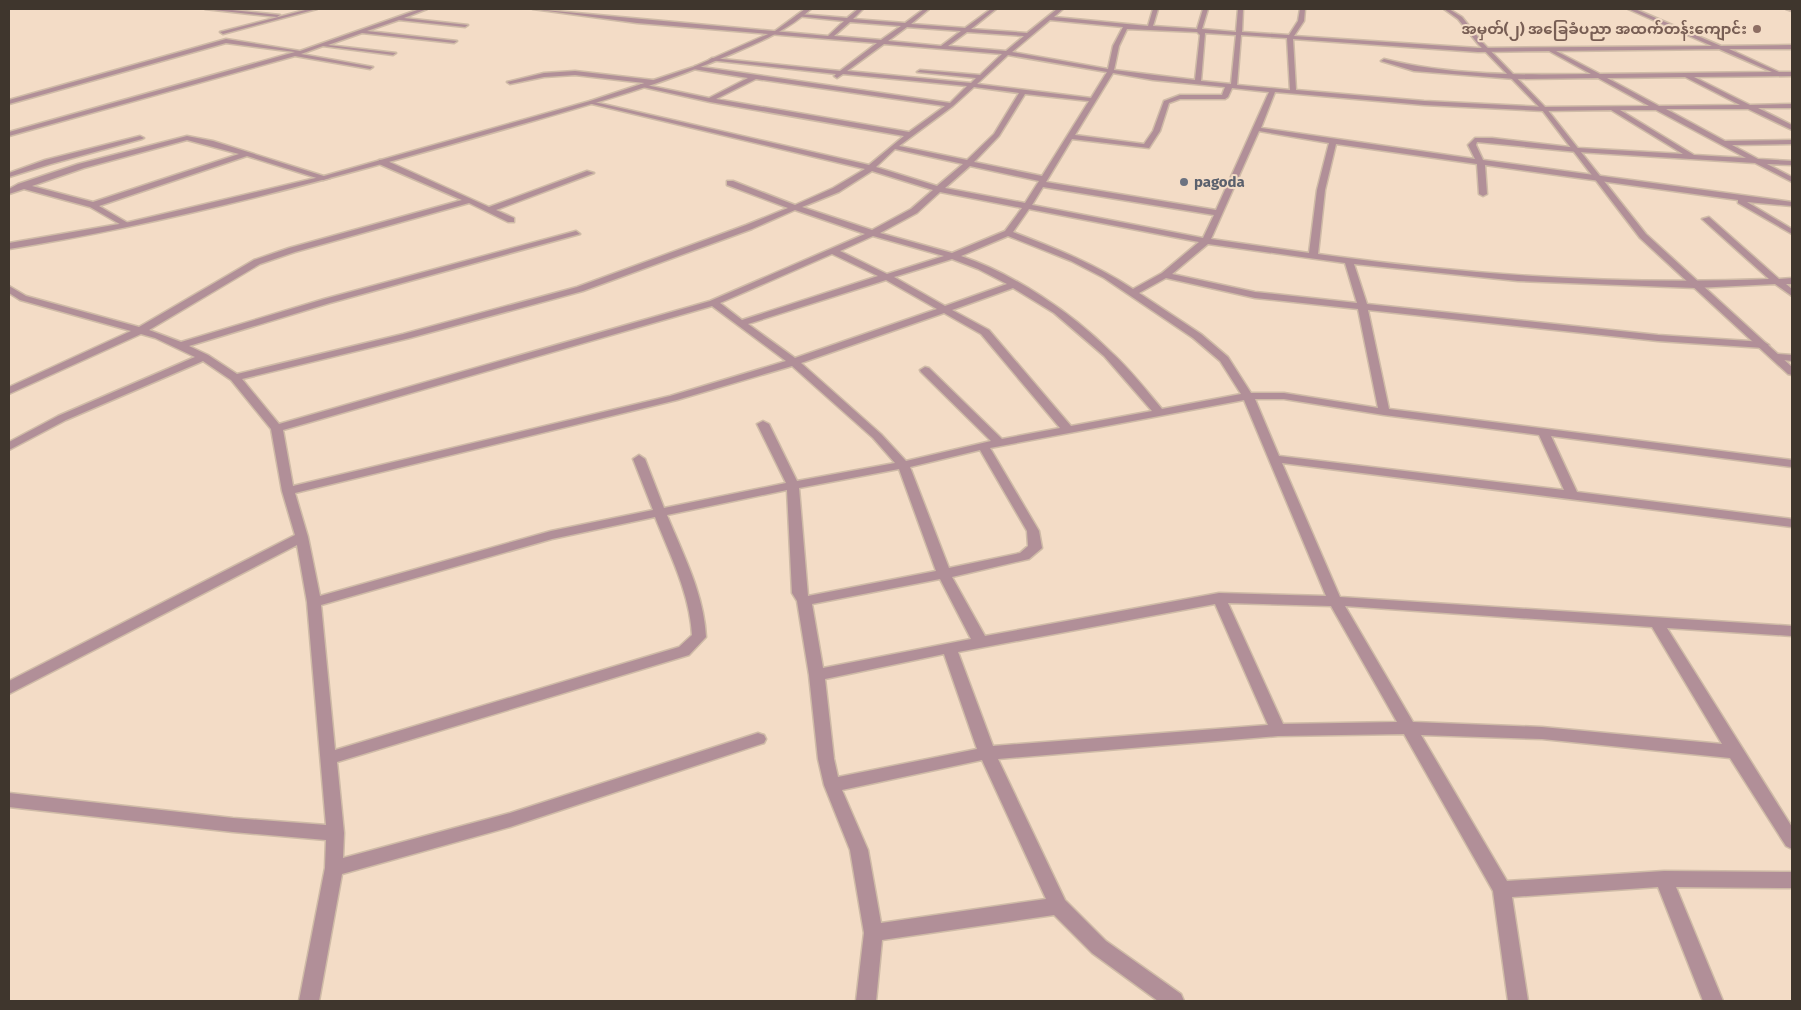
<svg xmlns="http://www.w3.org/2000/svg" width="1801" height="1010" viewBox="0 0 1801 1010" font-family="'Fira Sans','Noto Sans Myanmar',sans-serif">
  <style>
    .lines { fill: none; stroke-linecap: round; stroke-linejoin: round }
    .minor-casing { stroke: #cfbba7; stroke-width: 3 }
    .tertiary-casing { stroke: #cfbba7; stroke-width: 3 }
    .minor { fill: #b18f98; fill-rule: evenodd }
    .tertiary { fill: #b18f98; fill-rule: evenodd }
    .education-dot { fill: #8d6e63; stroke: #f3dcc6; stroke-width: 2 }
    .worship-dot { fill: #6b7280; stroke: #f3dcc6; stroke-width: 2 }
    .labels { text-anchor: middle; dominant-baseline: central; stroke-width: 4; stroke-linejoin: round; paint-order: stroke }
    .far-education-label { font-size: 15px; font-weight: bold; fill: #785e54; stroke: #f3dcc6; text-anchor: end }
    .far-worship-label { font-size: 15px; font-weight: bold; fill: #5b616d; stroke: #f3dcc6; text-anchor: start }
  </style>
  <rect width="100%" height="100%" fill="#f3dcc6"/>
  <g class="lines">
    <defs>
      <g id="minor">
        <polygon points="205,9 223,9 280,15 277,17"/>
        <polygon points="309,9 317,9 223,34 220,32"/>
        <polygon points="420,9 427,9 404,18 468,25 465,27 399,20 367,31 457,41 454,43 362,33 328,45 396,53 393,55 323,46 301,54 373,67 370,69 295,56 9,136 9,132 295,52 226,43 9,104 9,100 226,39 300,51"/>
        <path d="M533,9L828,36L844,21L796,16L799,14L847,18L858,9H863L853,19L905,23L924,9H929L911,24L965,28L991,9H996L971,29L1027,33L1057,9H1063L1054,17L1148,26L1153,9H1158L1153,26L1197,29L1203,9H1208L1202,29L1236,32L1238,9H1243L1242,32L1289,35L1298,21L1300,9H1305L1304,21L1294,36L1478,48L1712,46L1628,9H1635L1721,46L1792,45V49H1729L1779,72H1792V76L1694,77L1750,105L1792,104V108H1758L1792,125V130L1748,109H1666L1725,141L1792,140V144L1732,145L1758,159L1792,161V165L1767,164L1792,177V182L1755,163L1578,152L1477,142L1476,145L1483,160L1792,202V206L1747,202L1792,229V234L1738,203V200L1485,165L1487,194L1483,196L1479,194L1477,164L1336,144L1325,190L1318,254C1466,275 1618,285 1769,279L1702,219L1709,217L1779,279L1792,278V284H1786L1792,289V296L1775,284L1696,288L1518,281L1354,264L1367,304L1658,335L1764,342L1769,345L1764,348L1658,341L1368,310L1389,409L1792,460V467L1551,436L1577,492L1792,519V527L1282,463L1340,597L1792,626V636L1667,628L1792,827V849L1786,846L1730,758L1542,739L1421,735L1507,881L1664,871L1792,872V888L1676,887L1723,1001H1703L1658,887L1512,897L1528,1001H1508L1493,891L1404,734L1278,736L998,759L1065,900L1106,941L1181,994L1184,1001H1158L1092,953L1054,915L882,940L876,1001H856L864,933L850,850L824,785L818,759L809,675L797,601L792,593L787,490L667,515C683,554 704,594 706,637L689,655L337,762L344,833L343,858L510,813L758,733L764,735L766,739L764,743L510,827L342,874L319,1001H299L325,868L326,840L233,832L9,807V793L233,818L326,825L307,602L297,545L9,694V681L295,535L282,491L271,429L231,380L203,361L66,420L9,450V442L58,416L195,357L155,338L141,334L9,394V387L131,331L20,300L9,293V286L26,296L139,327L254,260L289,248L462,200L379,164V160H385L489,207L587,171L594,173L496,210L514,218V222H508L469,203L295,252L260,264L149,330L181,342L324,299L576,231L580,234L330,303L189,346L208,355L237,374L403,334L577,287L746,225L788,208L727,185V181H733L795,205L833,188L865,169L592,104L589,102L590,101L869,165L904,136L710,102L638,86L641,84L709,98L748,78L693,69L695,66L950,103L967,86L843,74L837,78L834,76L836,74L709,60L712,58L840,71L877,43L637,23ZM1050,20L1123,27L1113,46L1108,69L1012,52ZM850,22L901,26L881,40L834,36ZM907,27L961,31L941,46L888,41ZM1127,29L1197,32L1200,35L1195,80L1114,70L1119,46ZM967,32L1024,36L1006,51L948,46ZM1205,33L1236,35L1231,84L1201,81ZM1241,35L1287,38L1290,90L1237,85ZM1293,39L1478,52L1549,51L1591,74C1522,75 1451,76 1384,59L1381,61L1414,71L1515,79L1598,78L1649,106L1544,107L1424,101L1296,90ZM884,44L1002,54L980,75L920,70L917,72L976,78L971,83L847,71ZM1719,49L1772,72L1600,74L1556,51ZM1008,55L1107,72L1091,98L977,84ZM1113,73L1153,80L1225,87L1222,95H1180L1164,101L1153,131L1144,144L1075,135ZM1685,77L1740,105L1659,106L1607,78ZM756,79L945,106L909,132L716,99ZM974,87L1019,93L994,134L967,160L899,146L953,106ZM1232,88L1269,92L1216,210L1046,182L1072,139L1149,148L1160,131L1169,103L1180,99H1225L1228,97ZM1275,92L1424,105L1544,111L1611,110L1683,154L1578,148L1492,138H1475L1468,145L1475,159L1261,128ZM1025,94L1089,101L1042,176L974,162L999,136ZM1620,110H1656L1746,158L1694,155ZM1259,131L1329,143L1317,190L1309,253L1211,239ZM895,149L963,164L937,186L876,167ZM970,166L1039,181L1025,203L945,188ZM872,171L933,190L911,209L872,230L802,207L839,192ZM1043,187L1214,215L1203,238L1032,205ZM940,192L1022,208L1005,231L952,253L880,233L917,213ZM1029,209L1199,242L1162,273L1133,289C1095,264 1055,248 1013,232ZM795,210L865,234L710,301L279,424L242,379L410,338L583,291L752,229ZM873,236L944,256L887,274L840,251ZM1008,236L1071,261L1104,278L1193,338L1220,361L1241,394L1162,409C1146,390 1130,369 1111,352C1071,312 1014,274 961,256ZM1208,244L1345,263L1357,303L1255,292L1172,274ZM832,254L878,276L742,320L720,303ZM952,259L978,269L1007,284L945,306L894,277ZM1166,278L1255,298L1358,309L1378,408L1284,393H1251L1228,357L1201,334L1139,293ZM886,280L937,309L795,358L748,324ZM1013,288L1054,313L1104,356L1152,411L1071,426L989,330L952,310ZM712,306L786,361L670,396L293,486L283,430ZM944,313L981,334L1060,428L1002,439L929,368L925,367L920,370L921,372L991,441L906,461L881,434L801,363ZM792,366L873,438L895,463L797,481L769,424L763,421L757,424L786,483L664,508L645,459L639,455L633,459L653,510L551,531L320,596L308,537L295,493L677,400ZM1255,399H1284L1384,415L1539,435L1564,490L1279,456ZM1244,400L1326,596L1219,593L985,636L952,577L1029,559L1042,548L1039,531L990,448ZM980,450L1027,531L1028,546L1020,553L949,568L910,467ZM899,469L936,571L808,596L799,488ZM655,517C670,555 690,594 692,635L679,647L335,750L321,605L552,539ZM940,579L971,639L823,668L812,604ZM1228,603L1331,606L1397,722L1283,724ZM1215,604L1268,725L993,746L958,652ZM1345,606L1652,627L1722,744L1542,727L1413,722ZM944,654L977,749L838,777L834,759L825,679ZM982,760L1046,899L881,923L868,850L842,790Z"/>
        <polygon points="575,71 653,80 656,82 653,84 575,75 544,77 510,84 507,82 544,73"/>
        <polygon points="140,136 144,138 142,139 51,164 9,177 9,173 45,160"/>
        <path d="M187,136L213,141L330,178L323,180L247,156L99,206L128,223L129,225L125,227L90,207L24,189L9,194V189L18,184L78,164ZM187,140L239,154L93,202L32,186L84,168Z"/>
        <polygon points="1778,354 1792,355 1792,361 1774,359 1773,357 1774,355"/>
      </g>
      <g id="tertiary">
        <path d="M805,9H811C788,30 762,41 734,53C667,83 596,103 526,123C356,172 184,221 9,249V243L125,223L324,176L590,101L693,67L775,31Z"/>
        <polygon points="1444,9 1449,9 1462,17 1482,42 1546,108 1646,234 1792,367 1792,375 1788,374 1640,238 1542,110 1478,44 1458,19"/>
        <polygon points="1786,9 1792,9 1792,11"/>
      </g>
    </defs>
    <!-- minor casing -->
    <use href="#minor" class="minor-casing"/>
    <!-- tertiary casing -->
    <use href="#tertiary" class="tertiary-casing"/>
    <!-- minor -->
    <use href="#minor" class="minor"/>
    <!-- tertiary -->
    <use href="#tertiary" class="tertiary"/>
  </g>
  <!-- markers -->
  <circle class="education-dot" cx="1757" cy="29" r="5"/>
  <circle class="worship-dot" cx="1184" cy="182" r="5"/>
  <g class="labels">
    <!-- far-education labels -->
    <g class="far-education-label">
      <text x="1747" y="29">အမှတ်(၂) အခြေခံပညာ အထက်တန်းကျောင်း</text>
    </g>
    <!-- far-worship labels -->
    <g class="far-worship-label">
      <text x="1194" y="182">pagoda</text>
    </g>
  </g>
  <!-- border -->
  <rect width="1801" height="1010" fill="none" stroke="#3f362d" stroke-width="20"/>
</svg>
